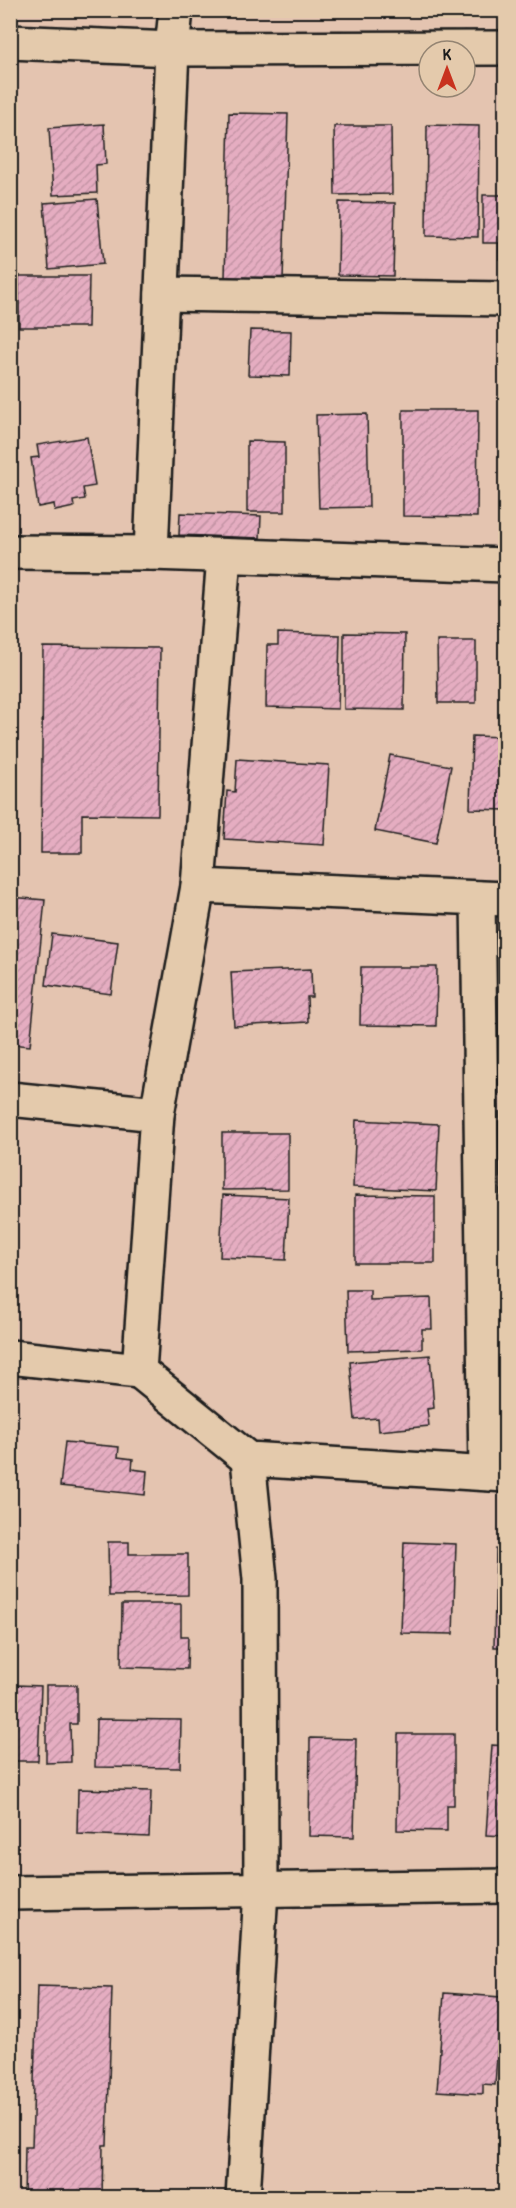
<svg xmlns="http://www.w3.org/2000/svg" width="516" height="2208" viewBox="0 0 516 2208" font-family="'Patrick Hand',sans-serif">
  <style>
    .building { fill: url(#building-hatch); stroke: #1c1c1c; stroke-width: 1.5 }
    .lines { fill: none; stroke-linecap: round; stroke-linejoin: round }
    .minor-casing { stroke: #1c1c1c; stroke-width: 38 }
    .minor { stroke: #e4caac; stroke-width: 33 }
  </style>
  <defs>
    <pattern id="building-hatch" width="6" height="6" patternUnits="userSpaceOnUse" patternTransform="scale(1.5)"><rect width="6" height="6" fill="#e5adc1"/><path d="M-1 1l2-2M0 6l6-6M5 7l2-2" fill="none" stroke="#c494a5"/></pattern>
  </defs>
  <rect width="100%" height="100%" fill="#e4c4b0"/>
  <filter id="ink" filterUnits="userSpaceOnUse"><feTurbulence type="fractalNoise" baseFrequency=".0167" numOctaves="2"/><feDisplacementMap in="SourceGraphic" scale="12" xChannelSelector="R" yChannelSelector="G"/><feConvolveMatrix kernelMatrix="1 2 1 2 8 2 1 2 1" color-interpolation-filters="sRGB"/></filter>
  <g filter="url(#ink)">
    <!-- building -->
    <g class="building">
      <polygon points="229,113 288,114 283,280 225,278"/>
      <polygon points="104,124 106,164 96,165 97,193 53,195 49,128"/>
      <polygon points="427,125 479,126 478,237 426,236"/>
      <polygon points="334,126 391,126 392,194 335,195"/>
      <polygon points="483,195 506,195 506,259 499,259 499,243 483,243"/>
      <polygon points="97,199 103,264 49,269 44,203"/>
      <polygon points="339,202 395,203 393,276 338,275"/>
      <polygon points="19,276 89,276 88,327 19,327"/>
      <polygon points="250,330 291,331 290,376 248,375"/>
      <polygon points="403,410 478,410 477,517 403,516"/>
      <polygon points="367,414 369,507 319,508 316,415"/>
      <polygon points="87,437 95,486 83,488 85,499 73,501 74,507 55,511 54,504 38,507 31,458 39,457 37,445"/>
      <polygon points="247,441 285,442 285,512 247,512"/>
      <polygon points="180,513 261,516 260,538 179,535"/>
      <polygon points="278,633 340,635 338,709 266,707 267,645 278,645"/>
      <polygon points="344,633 405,634 404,710 344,709"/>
      <polygon points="437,641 476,641 476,703 438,703"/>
      <polygon points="43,647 160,648 158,815 82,814 82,853 41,853"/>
      <polygon points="472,736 506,737 506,810 470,809"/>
      <polygon points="390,755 451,766 436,843 375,831"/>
      <polygon points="237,759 329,765 324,845 224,839 227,791 235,792"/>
      <polygon points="10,897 45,900 30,1046 10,1044"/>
      <polygon points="52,934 118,942 111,994 46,985"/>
      <polygon points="361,967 437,967 436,1026 360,1025"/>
      <polygon points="311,969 312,997 307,997 308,1022 234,1026 231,972"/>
      <polygon points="356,1120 439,1124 436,1191 353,1187"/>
      <polygon points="222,1133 288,1133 288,1189 222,1190"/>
      <polygon points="223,1195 289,1198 286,1260 220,1257"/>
      <polygon points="355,1195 435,1196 435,1263 355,1263"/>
      <polygon points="346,1290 370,1290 370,1300 431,1298 432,1329 422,1329 422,1349 348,1351"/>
      <polygon points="430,1355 434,1408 427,1409 429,1426 379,1431 378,1418 355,1420 350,1362"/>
      <polygon points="65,1442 119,1447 118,1457 133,1459 132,1469 147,1471 145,1495 60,1486"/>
      <polygon points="108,1542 129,1542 129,1554 188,1554 188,1595 109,1596"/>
      <polygon points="404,1542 456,1544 453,1634 401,1633"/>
      <polygon points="496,1549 506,1549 506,1647 494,1647"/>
      <polygon points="122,1604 181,1604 181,1636 188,1636 187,1669 121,1667"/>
      <polygon points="17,1685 41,1686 38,1761 14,1761"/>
      <polygon points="46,1685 77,1685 77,1724 70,1724 71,1762 46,1763"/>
      <polygon points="96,1719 181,1720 180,1768 95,1767"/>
      <polygon points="398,1734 454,1734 454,1805 447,1805 447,1831 397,1830"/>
      <polygon points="310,1738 356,1739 354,1837 309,1836"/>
      <polygon points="492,1745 506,1746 506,1836 486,1835"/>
      <polygon points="78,1789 151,1791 149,1837 77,1834"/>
      <polygon points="37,1986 112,1988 107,2145 103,2145 102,2198 24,2198 25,2147 32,2147"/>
      <polygon points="444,1993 501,1997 495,2085 483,2084 483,2094 437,2091"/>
      <polygon points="506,2018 506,2090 503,2089"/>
    </g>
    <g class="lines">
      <defs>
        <g id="minor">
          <polyline points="10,42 172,49 506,48"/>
          <polyline points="162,294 506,299"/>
          <polyline points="10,552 151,553 506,565"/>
          <polyline points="151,553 172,49 176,10"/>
          <polyline points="224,556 198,886 157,1114 139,1371 248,1459 506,1475"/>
          <polyline points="198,886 506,899"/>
          <polyline points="478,898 486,1473"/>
          <polyline points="10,1099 157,1114"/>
          <polyline points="10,1357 139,1371"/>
          <polyline points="10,1893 506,1886"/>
          <polyline points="243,2198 261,1890 260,1579 248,1459"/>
        </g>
      </defs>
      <!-- minor casing -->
      <use href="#minor" class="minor-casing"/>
      <!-- minor -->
      <use href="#minor" class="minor"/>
    </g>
  </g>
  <!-- margin -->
  <rect width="516" height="2208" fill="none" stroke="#e4caac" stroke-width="36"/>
  <rect x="18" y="18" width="480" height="2172" fill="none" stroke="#1c1c1c" stroke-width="2" filter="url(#ink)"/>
  <!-- north arrow -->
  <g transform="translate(447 69)"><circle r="28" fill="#e4caac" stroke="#948472" stroke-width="1.5"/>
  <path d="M0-4.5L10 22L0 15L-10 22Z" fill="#c8321e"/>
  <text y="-9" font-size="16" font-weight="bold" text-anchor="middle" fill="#1c1c1c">K</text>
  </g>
</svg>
